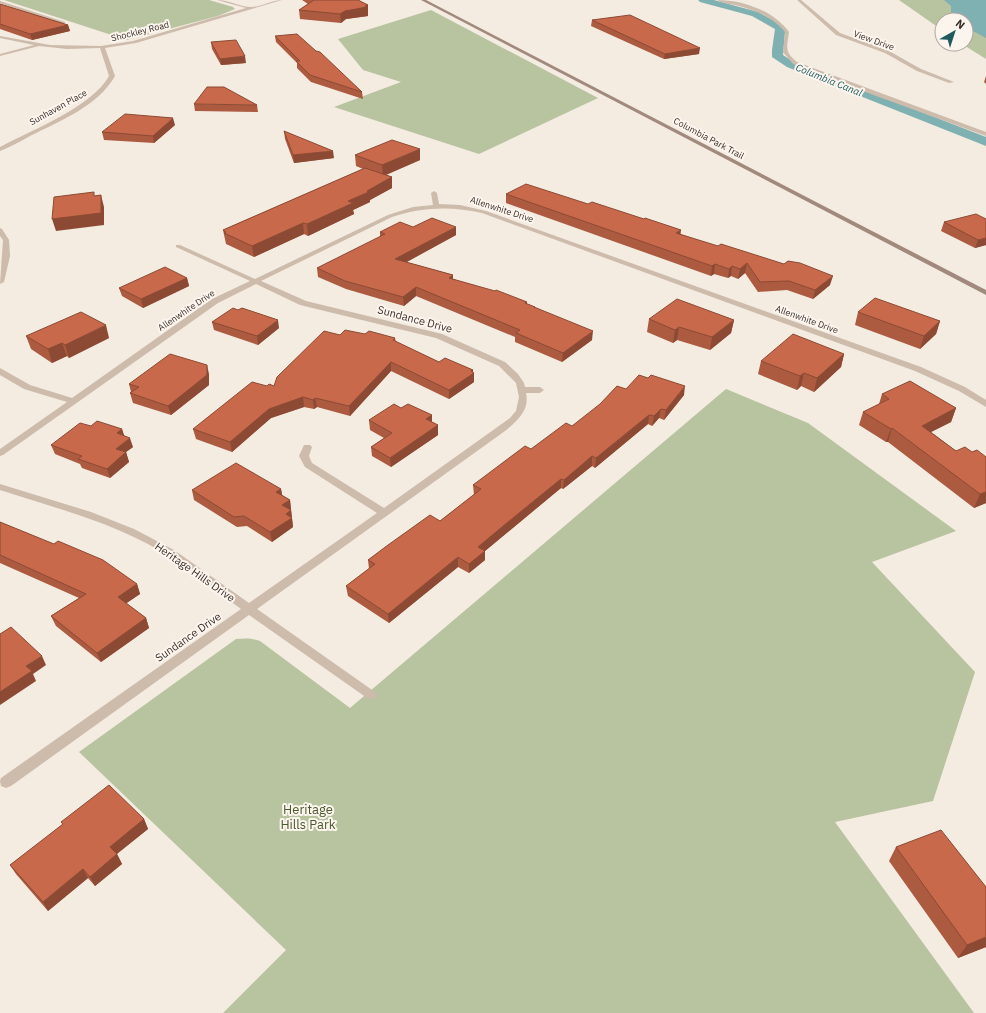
<svg xmlns="http://www.w3.org/2000/svg" width="986" height="1013" viewBox="0 0 986 1013" font-family="'IBM Plex Sans',sans-serif">
  <style>
    .green { fill: #b8c4a0 }
    .water { fill: #7fb0b2 }
    .lines { fill: none; stroke-linecap: round; stroke-linejoin: round }
    .canal { fill: #7fb0b2; fill-rule: evenodd }
    .service { fill: #cdbbac; fill-rule: evenodd }
    .minor { fill: #cdbbac; fill-rule: evenodd }
    .secondary { fill: #a18a7d; fill-rule: evenodd }
    .wall { fill: #ac5a40 }
    .shaded-wall { fill: #8c4a34 }
    .building { fill: #c8694b; stroke: #8c4a34 }
    .labels { text-anchor: middle; dominant-baseline: central; stroke-width: 4; stroke-linejoin: round; paint-order: stroke }
    .far-street-label { font-size: 9px; fill: #3b302b; stroke: #fbf5ee }
    .far-water-label { font-size: 10px; font-style: italic; fill: #1f5a5e; stroke: #fbf5ee }
    .street-label { font-size: 11px; fill: #3b302b; stroke: #fbf5ee }
    .near-park-label { font-size: 13px; fill: #4a5a2e; stroke: #fbf5ee }
  </style>
  <rect width="100%" height="100%" fill="#f4ebe1"/>
  <!-- green -->
  <g class="green">
    <polygon points="4,0 209,0 233,7 235,9 218,16 127,40"/>
    <polygon points="899,0 971,0 986,13 986,59 962,44 966,44 966,20 942,20 942,30"/>
    <polygon points="431,10 598,98 479,154 334,107 401,82 363,70 338,39"/>
    <path d="M726,389L808,423L956,531L872,562L975,672L933,801L835,822L974,1013H223L286,950L79,752L236,639C245,638 252,638 260,641L350,708Z"/>
  </g>
  <!-- water -->
  <polygon class="water" points="944,0 986,0 986,38 967,28 966,20 956,20 951,17 951,6"/>
  <g class="lines">
    <!-- canal -->
    <polygon class="canal" points="698,0 714,0 758,12 784,26 785,32 783,55 795,63 986,137 986,146 787,67 772,57 772,50 775,29 752,16 700,2"/>
    <!-- service -->
    <g class="service">
      <path d="M717,0C743,0 774,11 789,32C787,47 784,52 797,62L986,132V136L857,89L793,64L783,52L785,32C772,16 754,10 735,5C729,4 722,3 717,0Z"/>
      <polygon points="0,228 2,229 9,240 10,256 4,282 0,284 3,240 0,236"/>
    </g>
    <!-- minor -->
    <g class="minor">
      <path d="M217,0C229,0 240,7 251,7C262,7 271,0 282,0L136,43L105,48L115,76C98,106 60,121 30,136C21,141 10,147 0,151V147C32,130 92,107 109,76L100,48L67,49L39,46L0,56V54L34,45L0,38V36L50,45L101,46L133,41L246,8Z"/>
      <polygon points="797,0 801,0 840,33 889,51 921,69 954,82 949,83 917,71 885,53 836,35"/>
      <polygon points="0,1 65,22 65,23 61,24 0,3"/>
      <path d="M434,191L437,193L439,204L460,205L486,211L921,367L965,387L986,400V407L959,391L915,371L482,213C451,206 422,207 392,217L261,281L306,301L442,334L505,362L518,374L524,383L525,387H540L544,390L540,393H526C530,410 517,421 505,431L257,609L375,692L377,695L375,698L371,700L367,698L249,615L11,786L6,788L1,786L0,781L1,778L241,609C210,587 180,561 146,543C100,519 49,506 0,490V484L91,512L134,529L174,550L249,603L377,513L305,467L299,456L304,445H310L312,447L309,456L312,463L384,508L510,418L516,411L519,397L516,383L499,366L436,338L300,305L256,284L218,303L3,455L0,456V449L67,402L24,389L0,375V368L30,385L72,398L212,299L250,281L176,247V245H180L255,279L388,215L413,207L433,205L431,193Z"/>
    </g>
    <!-- secondary -->
    <polygon class="secondary" points="421,0 426,0 986,290 986,295"/>
  </g>
  <!-- wall -->
  <g class="wall">
    <polygon points="302,0 358,0 368,5 368,16 346,19 341,23 300,19 299,10 308,4"/>
    <polygon points="0,4 68,25 70,31 32,40 0,29"/>
    <polygon points="592,20 699,54 664,59 591,26"/>
    <polygon points="275,36 316,51 362,92 363,99 311,82 297,68 297,63 276,42"/>
    <polygon points="211,42 246,63 221,65 212,49"/>
    <polygon points="986,76 986,84 984,82"/>
    <polygon points="194,104 257,105 258,112 195,111"/>
    <polygon points="175,125 154,143 104,140 102,132"/>
    <polygon points="284,131 334,158 294,163 285,139"/>
    <polygon points="355,155 420,160 386,175 392,177 392,188 370,200 370,202 353,210 354,214 308,236 304,234 254,257 226,244 223,230 363,169 356,166"/>
    <polygon points="506,194 680,234 830,285 813,299 787,290 758,292 745,273 738,279 731,276 728,278 714,274 711,276 506,203"/>
    <polygon points="986,219 986,245 975,248 941,231 944,222"/>
    <polygon points="413,227 456,235 406,262 453,275 453,279 527,302 527,304 535,307 535,308 592,340 562,362 515,342 515,337 416,296 404,306 346,289 318,277 317,268 380,237 380,232"/>
    <polygon points="187,278 189,286 143,308 122,296 119,288"/>
    <polygon points="858,312 940,321 936,334 920,349 855,325"/>
    <polygon points="649,319 734,320 731,333 710,350 677,340 673,343 647,332"/>
    <polygon points="212,322 279,328 258,345 214,330"/>
    <polygon points="365,334 395,338 396,342 439,362 473,370 473,372 474,373 474,382 449,399 391,371 350,416 317,407 314,409 304,407 271,418 232,452 196,439 193,429 267,386 274,386 340,335"/>
    <polygon points="26,336 109,338 69,358 67,356 52,363 31,349"/>
    <polygon points="844,354 841,367 814,392 801,386 797,390 758,374 761,361"/>
    <polygon points="209,374 209,385 171,415 133,403 130,393 131,392 129,384"/>
    <polygon points="626,389 684,395 664,420 659,418 652,426 648,424 595,468 592,466 563,489 561,488 485,551 485,560 469,573 458,567 389,623 348,596 346,586 369,569 368,560 440,521 474,495 473,485 531,449 572,426"/>
    <polygon points="882,394 956,408 951,422 931,432 956,451 972,452 986,457 986,503 974,508 888,442 886,442 859,425 863,412 879,404"/>
    <polygon points="432,415 432,422 438,425 438,435 391,467 372,456 371,447 384,438 370,430 369,420"/>
    <polygon points="91,426 122,429 124,436 133,447 126,452 129,462 110,478 82,468 80,464 55,454 51,445"/>
    <polygon points="281,489 282,495 290,500 293,527 272,542 247,526 237,527 194,500 192,490"/>
    <polygon points="0,522 137,584 140,594 126,603 146,618 149,628 101,662 56,626 51,616 79,598 0,563"/>
    <polygon points="144,819 148,829 117,854 122,864 95,886 88,878 48,911 16,874 10,865 63,825 61,822"/>
    <polygon points="896,847 986,887 986,947 958,958 889,861"/>
  </g>
  <!-- shaded-wall -->
  <g class="shaded-wall">
    <polygon points="368,5 368,16 346,19 341,23 340,14 345,11"/>
    <polygon points="68,25 70,31 32,40 30,34"/>
    <polygon points="700,48 699,54 664,59 665,54"/>
    <polygon points="245,56 246,63 221,65 220,59"/>
    <polygon points="173,118 175,125 154,143 153,136"/>
    <polygon points="420,149 420,160 383,176 382,165"/>
    <polygon points="333,151 334,158 294,163 293,155"/>
    <polygon points="392,177 392,188 370,200 370,202 353,210 354,214 308,236 307,224"/>
    <polygon points="101,195 104,207 104,225 56,231 52,219"/>
    <polygon points="303,223 304,234 254,257 252,246"/>
    <polygon points="456,227 456,235 396,268 395,259"/>
    <polygon points="681,230 680,239 676,233"/>
    <polygon points="986,238 986,245 975,248 978,240"/>
    <polygon points="747,263 745,273 738,279 740,269"/>
    <polygon points="715,264 714,274 711,276 712,266"/>
    <polygon points="732,266 731,276 728,278 729,269"/>
    <polygon points="453,275 453,283 449,278"/>
    <polygon points="833,276 830,285 813,299 815,290"/>
    <polygon points="187,278 189,286 143,308 141,299"/>
    <polygon points="416,287 416,296 404,306 403,297"/>
    <polygon points="278,320 279,328 258,345 257,336"/>
    <polygon points="734,320 731,333 710,350 712,337"/>
    <polygon points="940,321 936,334 920,349 924,336"/>
    <polygon points="106,325 109,338 69,358 65,345"/>
    <polygon points="679,327 677,340 673,343 675,330"/>
    <polygon points="593,331 592,340 562,362 563,353"/>
    <polygon points="62,343 67,356 52,363 48,349"/>
    <polygon points="844,354 841,367 814,392 817,378"/>
    <polygon points="391,362 391,371 350,416 349,406"/>
    <polygon points="207,365 209,374 209,385 171,415 168,406"/>
    <polygon points="473,370 473,374 474,373 474,382 449,399 449,390"/>
    <polygon points="804,373 801,386 797,390 800,376"/>
    <polygon points="685,386 684,395 664,420 666,410"/>
    <polygon points="303,397 304,407 271,418 232,452 230,442 269,409"/>
    <polygon points="315,398 317,407 314,409 313,400"/>
    <polygon points="956,408 951,422 917,439 922,426"/>
    <polygon points="661,409 659,418 652,426 654,416"/>
    <polygon points="432,415 432,425 426,419"/>
    <polygon points="649,415 648,424 595,468 596,458"/>
    <polygon points="438,425 438,435 391,467 390,458"/>
    <polygon points="892,428 888,442 886,442 891,429"/>
    <polygon points="122,429 125,438 117,433"/>
    <polygon points="130,438 133,447 126,452 129,462 110,478 107,469 116,449"/>
    <polygon points="592,456 592,466 563,489 564,480"/>
    <polygon points="561,479 561,488 485,551 485,560 469,573 469,564 478,547"/>
    <polygon points="281,489 283,499 276,492"/>
    <polygon points="986,492 986,503 974,508 980,494"/>
    <polygon points="290,500 291,510 284,514 282,505"/>
    <polygon points="291,510 293,527 272,542 270,532 286,514"/>
    <polygon points="458,557 458,567 389,623 388,614"/>
    <polygon points="137,584 140,594 121,607 118,597"/>
    <polygon points="146,618 149,628 101,662 97,653"/>
    <polygon points="42,656 46,665 33,674 36,681 0,705 0,692 26,666"/>
    <polygon points="144,819 148,829 114,856 110,847"/>
    <polygon points="117,854 122,864 95,886 90,877"/>
    <polygon points="83,869 88,878 48,911 43,902"/>
    <polygon points="986,937 986,947 958,958 967,945"/>
  </g>
  <!-- building -->
  <g class="building">
    <polygon points="314,0 358,0 368,5 365,6 367,7 345,11 340,14 299,10"/>
    <polygon points="0,4 68,25 30,34 0,24"/>
    <polygon points="630,15 700,48 665,54 592,20"/>
    <polygon points="297,34 316,51 320,52 362,92 310,75 296,61 300,61 275,36"/>
    <polygon points="236,40 245,56 220,59 211,42"/>
    <polygon points="207,87 224,87 257,105 194,104"/>
    <polygon points="125,114 173,118 153,136 102,132"/>
    <polygon points="284,131 333,151 293,155"/>
    <polygon points="392,140 420,149 382,165 355,155"/>
    <polygon points="365,168 392,177 367,191 369,192 348,201 353,203 307,224 303,223 252,246 224,233 226,232 223,230"/>
    <polygon points="526,184 588,204 592,202 644,219 645,218 681,230 676,233 718,246 721,244 784,264 788,261 800,263 833,276 815,290 789,281 760,282 747,263 740,269 732,266 729,269 715,264 712,266 506,194"/>
    <polygon points="94,192 94,196 101,195 101,213 52,219 54,197"/>
    <polygon points="976,214 986,219 986,238 978,240 944,222"/>
    <polygon points="432,218 456,227 395,259 453,275 449,278 495,291 496,290 527,302 525,303 535,307 534,307 593,331 563,353 516,333 520,330 416,287 403,297 345,281 317,268 385,234 380,232 400,222 413,227"/>
    <polygon points="165,267 187,278 141,299 119,288"/>
    <polygon points="875,298 940,321 924,336 858,312"/>
    <polygon points="677,299 734,320 712,337 679,327 675,330 649,319"/>
    <polygon points="233,308 238,310 242,308 278,320 257,336 212,322"/>
    <polygon points="81,312 106,325 65,345 62,343 48,349 26,336"/>
    <polygon points="345,330 365,334 369,331 395,338 393,340 439,362 445,358 473,370 471,371 474,373 449,390 391,362 349,406 315,398 313,400 303,397 269,409 230,442 193,429 252,382 267,386 269,384 274,386 277,377 324,331 340,335"/>
    <polygon points="793,334 844,354 817,378 804,373 800,376 761,361"/>
    <polygon points="170,354 207,365 207,375 168,406 130,393 139,387 129,384"/>
    <polygon points="639,375 648,378 651,375 685,386 666,410 661,409 654,416 649,415 596,458 592,456 564,480 561,479 508,522 478,547 485,551 469,564 458,557 388,614 346,586 375,564 368,560 388,545 430,515 440,521 481,489 473,485 525,446 531,449 566,423 572,426 600,404 617,386 626,389"/>
    <polygon points="910,381 956,408 922,426 956,451 965,447 972,452 977,450 986,457 986,492 980,494 892,428 891,429 863,412 889,399 882,394"/>
    <polygon points="394,404 401,408 408,404 432,415 426,419 438,425 390,458 371,447 392,433 369,420"/>
    <polygon points="97,421 122,429 117,433 130,438 116,449 126,452 107,469 78,459 82,456 51,445 80,423 91,426"/>
    <polygon points="236,463 281,489 276,492 290,500 282,505 291,510 286,514 292,518 270,532 244,516 234,517 192,490"/>
    <polygon points="0,522 54,544 58,541 103,560 137,584 118,597 146,618 97,653 51,616 86,594 0,555"/>
    <polygon points="11,627 42,656 26,666 32,671 0,692 0,634"/>
    <polygon points="109,785 144,819 110,847 117,854 90,877 83,869 43,902 10,865 63,824 61,822"/>
    <polygon points="941,830 986,887 986,937 967,945 896,847"/>
  </g>
  <g class="labels">
    <!-- far-street labels -->
    <g class="far-street-label">
      <text transform="translate(140 31) rotate(-14)">Shockley Road</text>
      <text transform="translate(874 40) rotate(20)">View Drive</text>
      <text transform="translate(58 107) rotate(-29)">Sunhaven Place</text>
      <text transform="translate(709 138) rotate(28)">Columbia Park Trail</text>
      <text transform="translate(502 209) rotate(18)">Allenwhite Drive</text>
      <text transform="translate(186 310) rotate(-34)">Allenwhite Drive</text>
      <text transform="translate(807 319) rotate(20)">Allenwhite Drive</text>
    </g>
    <!-- far-water labels -->
    <g class="far-water-label">
      <text transform="translate(829 80) rotate(22)">Columbia Canal</text>
    </g>
    <!-- street labels -->
    <g class="street-label">
      <text transform="translate(415 319) rotate(15)">Sundance Drive</text>
      <text transform="translate(195 572) rotate(35)">Heritage Hills Drive</text>
      <text transform="translate(188 637) rotate(-35)">Sundance Drive</text>
    </g>
    <!-- near-park labels -->
    <g class="near-park-label">
      <text x="308" y="809">Heritage<tspan x="308" dy="15">Hills Park</tspan></text>
    </g>
  </g>
  <!-- north arrow -->
  <g transform="translate(954 32) rotate(39)"><circle r="19" fill="#fbf5ee" stroke="#aea6a0"/>
  <path d="M0-3L7 15L0 10L-7 15Z" fill="#1f5a5e"/>
  <text y="-6" font-size="11" font-weight="bold" text-anchor="middle" fill="#3b302b">N</text>
  </g>
</svg>
